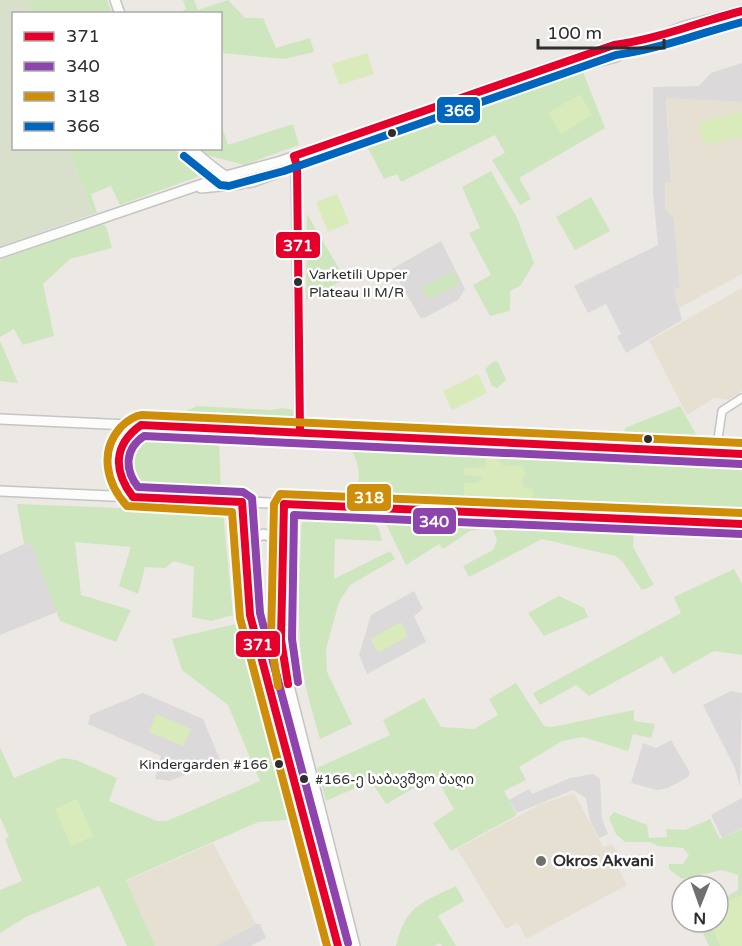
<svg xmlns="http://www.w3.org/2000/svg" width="742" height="946" viewBox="0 0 742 946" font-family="'Varela Round','Noto Sans Georgian',sans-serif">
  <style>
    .industrial { fill: #dcd9db }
    .education { fill: #e6e0d3 }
    .green { fill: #cee6be }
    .cemetery { fill: #d8e0cc }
    .pitch { fill: #d9eabb }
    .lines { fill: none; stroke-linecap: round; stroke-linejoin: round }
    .street-casing { stroke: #c5c4c5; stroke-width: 10 }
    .secondary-casing { stroke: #c5c4c5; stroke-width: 12 }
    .street { stroke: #fcfcfb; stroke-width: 7 }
    .secondary { stroke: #fcfcfb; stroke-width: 9 }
    .bus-1-casing { stroke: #fff; stroke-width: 12 }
    .bus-2-casing { stroke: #fff; stroke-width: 12 }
    .bus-3-casing { stroke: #fff; stroke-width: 12 }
    .bus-4-casing { stroke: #fff; stroke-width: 12 }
    .bus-1 { stroke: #e4002b; stroke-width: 8 }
    .bus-2 { stroke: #8e44ad; stroke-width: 8 }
    .bus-3 { stroke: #cf8e09; stroke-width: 8 }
    .bus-4 { stroke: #0065bd; stroke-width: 8 }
    .bus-dot { fill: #2e2e2e; stroke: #fff; stroke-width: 2 }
    .poi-dot { fill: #706f6e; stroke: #fff; stroke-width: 2 }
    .labels { text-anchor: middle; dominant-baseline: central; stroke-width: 5; stroke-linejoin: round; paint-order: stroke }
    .bus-label { font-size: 14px; fill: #2e2e2e; stroke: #fff; text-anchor: start }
    .poi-label { font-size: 16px; font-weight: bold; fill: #2e2e2e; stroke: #fff; text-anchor: start }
    .line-badge { stroke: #fff; stroke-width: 2 }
    .badge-label { font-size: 16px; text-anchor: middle; font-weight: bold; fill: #fff }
  </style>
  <rect width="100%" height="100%" fill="#ece8e4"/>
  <!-- industrial -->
  <g class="industrial">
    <polygon points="742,63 742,102 666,99 671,183 665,183 674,218 680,288 674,290 682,320 626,353 617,336 621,334 606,304 588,313 574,286 658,245 653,193 653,87 699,86 711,73"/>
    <polygon points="441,241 465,289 458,300 424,318 420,317 392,269"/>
    <polygon points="24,544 32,545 57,612 0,635 0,555"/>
    <polygon points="414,591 423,609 414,616 426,642 367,674 359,655 371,615"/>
    <polygon points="731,691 742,693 740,786 734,766 703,705"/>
    <polygon points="143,693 203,719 220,760 170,781 155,779 161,756 88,724 90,715"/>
    <polygon points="671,740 690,773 688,777 668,788 657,790 631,783 643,743 656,748"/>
    <polygon points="593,774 600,779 602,819 608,834 599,838 590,821 586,798 573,790 517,813 509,800 529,789 532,794 570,778"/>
    <polygon points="742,798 742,828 722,838 711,815"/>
    <polygon points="256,924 260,924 266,938 250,946 215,946"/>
  </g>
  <!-- education -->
  <g class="education">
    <polygon points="666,98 742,102 742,274 679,308 674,290 680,288 674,219 665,209 665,183 671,182"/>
    <polygon points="742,288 742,391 728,400 714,398 687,415 649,341"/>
    <polygon points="574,793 603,847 612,844 619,855 617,866 627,885 526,939 518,923 506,929 457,849 541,804"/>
    <polygon points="213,843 256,924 215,946 155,946 126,881"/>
  </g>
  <!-- green -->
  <g class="green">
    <polygon points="28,0 107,0 112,13 33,13"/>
    <polygon points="183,0 194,0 198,10 228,0 245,18 263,18 276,48 310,38 314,52 284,59 221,53 220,14 184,13 183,10 186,9"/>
    <polygon points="583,72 605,128 519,178 531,199 520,205 492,160 505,153 495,135 401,182 397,174 384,179 368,148"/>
    <polygon points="221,124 228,145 293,124 299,145 244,165 203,154 195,149 220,148"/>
    <polygon points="68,149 173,149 200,167 205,174 120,205 111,186 91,194 97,213 93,214"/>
    <polygon points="491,171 517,218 534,263 520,286 510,291 510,311 490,316 473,285 491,275 469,233 480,228 462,187"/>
    <polygon points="591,197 610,231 575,250 556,217"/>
    <polygon points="307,214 345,279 306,300"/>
    <polygon points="100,224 106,226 112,248 70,259 43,284 54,336 23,345 14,329 0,337 0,260"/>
    <polygon points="453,271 460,284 428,300 422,287"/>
    <polygon points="0,341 18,383 0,381"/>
    <polygon points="494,361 498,362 506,380 497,388 492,386 485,369"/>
    <polygon points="197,406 270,410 283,408 293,410 293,421 179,414"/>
    <polygon points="680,406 698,438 624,435 625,428"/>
    <path d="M140,433L219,436L221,494L145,491L131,484C123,463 125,449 140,433Z"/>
    <path d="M346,442L742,461V517L348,500C366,483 359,459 346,442Z"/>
    <polygon points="17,504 223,512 233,615 211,621 192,617 194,567 174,561 165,568 145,567 138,594 119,586 131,547 75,542 81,595 131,610 116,642 60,621 32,545 24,544"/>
    <path d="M302,516L370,517L379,529L382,541L335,539L334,579L390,551L395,559L350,585L339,602L326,649L327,672L352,724L320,739C313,714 305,689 302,663C296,614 300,565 302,516Z"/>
    <polygon points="384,520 634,532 633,547 654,585 642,590 622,561 615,556 542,539 469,577 463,566 493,550 497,541 492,527 470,531 443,549 439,544 406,565"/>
    <polygon points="734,569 742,584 742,655 714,651 673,674 662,656 589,696 576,685 540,705 533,693 681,613 674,597"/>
    <polygon points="559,596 584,608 588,617 544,636 528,613"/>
    <polygon points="235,624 289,820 258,822 126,880 155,946 127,946 99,886 26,917 0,933 0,890 22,881 5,839 9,837 0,817 0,747 14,778 62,758 76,760 117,778 109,801 157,821 167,821 260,781 228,705 182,670 172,639"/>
    <polygon points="516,683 544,726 552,727 634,710 634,721 655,724 651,738 633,734 628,751 583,737 562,741 519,767 526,780 504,791 517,815 451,851 433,823 454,809 435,776 386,804 371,781 326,801 317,768 390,735 383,720 424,698 441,727 474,729 498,715 489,699"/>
    <polygon points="284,709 286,711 349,946 345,946"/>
    <polygon points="614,812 647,825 649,838 667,837 666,829 685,830 710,819 720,839 742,829 742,946 709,946 698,922 718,922 718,901 738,890 738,875 722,870 682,879 669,869 669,864 683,864 689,855 683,848 658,846 650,842 625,842 616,834 609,818"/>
    <path d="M456,886L464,901L438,916L456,946H442L440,943L434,946H396C406,905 421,903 456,886Z"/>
  </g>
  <!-- cemetery -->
  <polygon class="cemetery" points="0,0 28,0 33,13 14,14 14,148 68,149 93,214 0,247"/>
  <!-- pitch -->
  <g class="pitch">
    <polygon points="367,53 374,74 339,85 332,64"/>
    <polygon points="580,94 592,115 561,134 548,113"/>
    <polygon points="742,112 742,137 704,145 699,122"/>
    <polygon points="337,194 349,223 328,232 316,202"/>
    <polygon points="478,374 487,393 452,410 443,391"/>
    <polygon points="488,454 496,454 503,466 522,466 526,474 522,480 524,488 533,489 533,501 464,497 464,483 477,483 484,477 464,475 464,468 485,467"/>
    <polygon points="401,622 408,636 378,653 370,639"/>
    <polygon points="156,714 191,729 183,746 149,732"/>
    <polygon points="77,799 93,836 71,846 55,809"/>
    <polygon points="742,895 742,946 720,946 710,922 718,922 718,905"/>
  </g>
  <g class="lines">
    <defs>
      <polyline id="street" points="716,453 722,411 742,398"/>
      <g id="secondary">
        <polyline points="115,0 120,14"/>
        <path d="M190,148C208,162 229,186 252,182L578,67L616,57L649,40L685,26L742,11"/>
        <polyline points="296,162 300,432"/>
        <polyline points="201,188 241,184"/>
        <polyline points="0,253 226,176 281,161 614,45 649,40"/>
        <polyline points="0,419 742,454"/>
        <polyline points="0,491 742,524"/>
        <path d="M133,497C111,473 111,442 141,425"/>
        <polyline points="242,502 250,615 338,946"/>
        <polyline points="284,504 281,612 283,662 355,946"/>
        <polyline points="245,550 250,540 264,534 277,540 281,549"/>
        <polyline points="276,717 277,710 283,705 295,713"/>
      </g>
    </defs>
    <!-- street casing -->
    <use href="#street" class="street-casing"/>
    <!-- secondary casing -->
    <use href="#secondary" class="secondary-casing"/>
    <!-- street -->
    <use href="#street" class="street"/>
    <!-- secondary -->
    <use href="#secondary" class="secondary"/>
    <defs>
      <g id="bus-1">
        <path d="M300,432L297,166L294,156L614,45C658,39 699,22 742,11"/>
        <polyline points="288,684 281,640 284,504 742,524"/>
        <path d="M338,946L250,615L242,502L133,497C113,471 113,445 141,425L742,454"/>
      </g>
      <g id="bus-2">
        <polyline points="298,682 292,639 294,515 742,534"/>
        <path d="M348,943L260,613L252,498L243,492L138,487C124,469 125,449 144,436L741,464"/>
      </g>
      <g id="bus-3">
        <polyline points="278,686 271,640 274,504 280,494 742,513"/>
        <path d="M327,946L240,618L232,512L127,506C106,483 99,451 121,427C127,421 134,416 142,415L742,443"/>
      </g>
      <path id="bus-4" d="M184,156L220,185L229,186L284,171L616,55C660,49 700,33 742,22"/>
    </defs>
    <!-- bus-1 casing -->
    <use href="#bus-1" class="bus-1-casing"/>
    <!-- bus-2 casing -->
    <use href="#bus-2" class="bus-2-casing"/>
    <!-- bus-3 casing -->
    <use href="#bus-3" class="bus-3-casing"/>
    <!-- bus-4 casing -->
    <use href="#bus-4" class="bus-4-casing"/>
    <!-- bus-1 -->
    <use href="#bus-1" class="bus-1"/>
    <!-- bus-2 -->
    <use href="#bus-2" class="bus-2"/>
    <!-- bus-3 -->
    <use href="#bus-3" class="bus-3"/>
    <!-- bus-4 -->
    <use href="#bus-4" class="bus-4"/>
  </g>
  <!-- markers -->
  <g class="bus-dot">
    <circle cx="392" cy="133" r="5"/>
    <circle cx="298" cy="282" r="5"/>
    <circle cx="648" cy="439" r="5"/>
    <circle cx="279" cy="764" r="5"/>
    <circle cx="304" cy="779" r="5"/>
  </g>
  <circle class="poi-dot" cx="541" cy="861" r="6"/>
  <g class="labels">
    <!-- bus labels -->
    <g class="bus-label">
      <text x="309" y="274">Varketili Upper<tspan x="309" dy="18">Plateau II M/R</tspan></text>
      <text x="268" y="764" text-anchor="end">Kindergarden #166</text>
      <text x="315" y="779">#166-ე საბავშვო ბაღი</text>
    </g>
    <!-- poi labels -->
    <g class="poi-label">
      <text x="553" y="861">Okros Akvani</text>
    </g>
  </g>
  <g class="line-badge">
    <rect x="436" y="96" width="45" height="28" rx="6" fill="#0065bd"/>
    <rect x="275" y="231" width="46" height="28" rx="6" fill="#e4002b"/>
    <rect x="346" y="483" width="46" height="29" rx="6" fill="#cf8e09"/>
    <rect x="412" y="507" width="45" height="28" rx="6" fill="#8e44ad"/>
    <rect x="235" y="630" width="46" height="28" rx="6" fill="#e4002b"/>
  </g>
  <g class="badge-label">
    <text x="459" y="116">366</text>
    <text x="298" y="251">371</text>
    <text x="369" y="503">318</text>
    <text x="434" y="527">340</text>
    <text x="258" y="650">371</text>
  </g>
  <!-- legend -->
  <rect x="12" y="12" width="210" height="138" fill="#ffffff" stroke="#ababab" stroke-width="1.5"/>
  <rect x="24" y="32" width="30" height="9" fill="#e4002b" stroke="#ababab" stroke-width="1.5"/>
  <text x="66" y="42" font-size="18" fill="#2e2e2e">371</text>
  <rect x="24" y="62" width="30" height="9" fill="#8e44ad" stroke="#ababab" stroke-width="1.5"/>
  <text x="66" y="72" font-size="18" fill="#2e2e2e">340</text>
  <rect x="24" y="92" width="30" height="9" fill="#cf8e09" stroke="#ababab" stroke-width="1.5"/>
  <text x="66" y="102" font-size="18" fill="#2e2e2e">318</text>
  <rect x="24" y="122" width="30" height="9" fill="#0065bd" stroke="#ababab" stroke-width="1.5"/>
  <text x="66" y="132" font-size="18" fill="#2e2e2e">366</text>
  <!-- north arrow -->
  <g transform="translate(700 904) rotate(181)"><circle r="28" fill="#ffffff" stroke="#ababab" stroke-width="1.5"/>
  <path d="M0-4.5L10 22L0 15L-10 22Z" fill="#706f6e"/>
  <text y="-9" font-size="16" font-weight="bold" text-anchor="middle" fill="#2e2e2e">N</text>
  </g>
  <!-- scale -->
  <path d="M538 39v9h126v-9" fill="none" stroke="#2e2e2e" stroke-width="3"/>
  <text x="547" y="39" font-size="18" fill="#2e2e2e" stroke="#ffffff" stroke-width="4.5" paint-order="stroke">100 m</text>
</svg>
